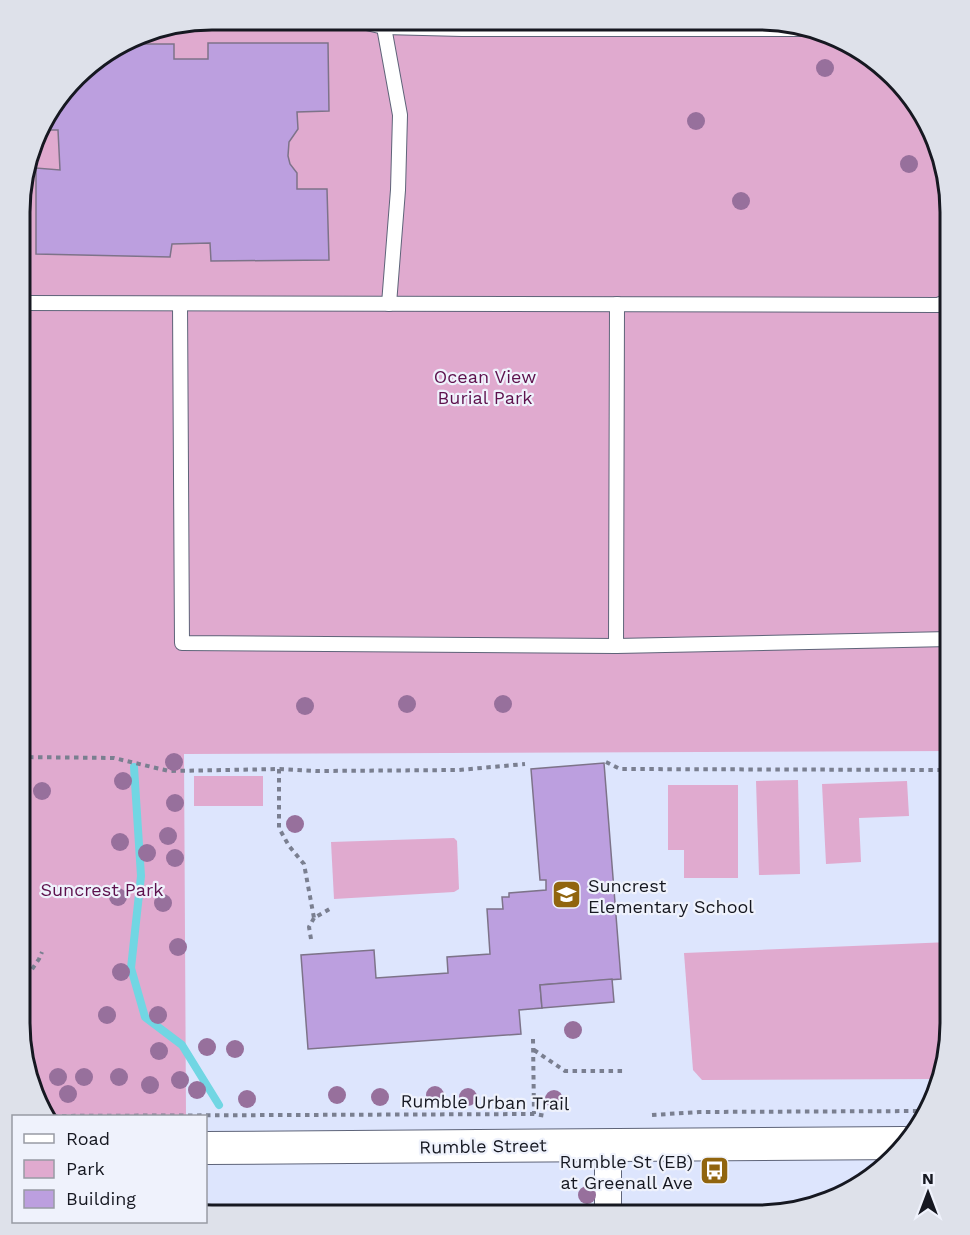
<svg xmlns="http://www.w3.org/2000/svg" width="970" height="1235" viewBox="0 0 970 1235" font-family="'Work Sans',sans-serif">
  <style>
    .green { fill: #e0aacf }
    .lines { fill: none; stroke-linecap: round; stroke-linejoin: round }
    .stream { stroke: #71d6e3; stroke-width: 8 }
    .building { fill: #bc9fdf; stroke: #7d7389; stroke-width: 1.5 }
    .service-casing { stroke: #5e6479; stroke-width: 16 }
    .minor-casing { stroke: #5e6479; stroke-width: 28 }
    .tertiary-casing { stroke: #5e6479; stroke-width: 34 }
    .path { stroke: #7a7f90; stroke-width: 4; stroke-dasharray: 4.5 4.5; stroke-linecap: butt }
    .service { stroke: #fff; stroke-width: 14 }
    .minor { stroke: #fff; stroke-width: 26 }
    .tertiary { stroke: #fff; stroke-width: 32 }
    .tree { fill: #97709c }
    .labels { text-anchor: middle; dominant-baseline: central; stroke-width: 4.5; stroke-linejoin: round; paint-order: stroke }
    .park-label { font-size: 18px; fill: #5d114d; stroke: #eff2fc }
    .poi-label { font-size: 18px; fill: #161821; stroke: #eff2fc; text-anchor: start }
    .street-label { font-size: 18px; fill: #161821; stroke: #eff2fc }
    .rim { fill: none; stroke: #161821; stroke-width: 3 }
  </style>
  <rect width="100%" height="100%" fill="#dde5fd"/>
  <!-- green -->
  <g class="green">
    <polygon points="212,20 783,21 865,52 925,116 950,212 950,751 184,754 186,1116 44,1116 20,1023 21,187 45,116 85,67 150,30"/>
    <rect x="194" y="776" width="69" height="30"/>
    <polygon points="798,780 800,874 759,875 756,781"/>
    <polygon points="907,781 909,816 859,818 861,862 826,864 822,784"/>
    <polygon points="668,785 738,785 738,878 684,878 684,850 668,850"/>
    <polygon points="454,838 457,841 459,889 454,892 334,899 331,842"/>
    <polygon points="950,942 950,1036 936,1079 702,1080 693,1070 684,953"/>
  </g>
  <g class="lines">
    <!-- stream -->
    <polyline class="stream" points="134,767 141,876 131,968 145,1017 182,1045 219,1105"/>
  </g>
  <!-- building -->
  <g class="building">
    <polygon points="208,43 328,43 329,111 297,112 298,129 289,142 288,156 290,164 297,173 297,189 327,189 329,260 211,261 210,243 172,244 170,257 36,254 36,168 60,170 58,130 40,130 45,116 85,67 125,44 174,44 174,59 208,59"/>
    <polygon points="604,763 621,979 540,985 542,1008 519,1010 521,1034 308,1049 301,955 374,950 376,978 448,973 447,957 490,954 487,909 503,909 502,897 509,897 509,893 546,890 546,880 540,880 531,769"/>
    <polygon points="612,979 614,1002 542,1008 540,985"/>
    <polygon points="721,1205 767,1207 767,1215 721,1215"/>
    <polygon points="558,1208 558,1215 505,1215 505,1209"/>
    <polygon points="372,1212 372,1215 317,1215 317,1213"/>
  </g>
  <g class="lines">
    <defs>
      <g id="service">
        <polyline points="344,20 358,21 384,27 462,29 804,29"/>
        <polyline points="384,27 400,115 398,190 389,304"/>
        <polyline points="21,303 938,305 950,300"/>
        <polyline points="180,304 182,643 616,646 950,639"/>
        <polyline points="616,646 617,304"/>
      </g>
      <polyline id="minor" points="608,1145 608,1215"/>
      <polyline id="tertiary" points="206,1148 904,1143"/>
    </defs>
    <!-- service casing -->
    <use href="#service" class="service-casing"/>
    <!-- minor casing -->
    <use href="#minor" class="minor-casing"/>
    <!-- tertiary casing -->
    <use href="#tertiary" class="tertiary-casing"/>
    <!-- path -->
    <g class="path">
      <polyline points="20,757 114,758 169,771 279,769 317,771 459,770 525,764"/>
      <polyline points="606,762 620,769 950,770"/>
      <polyline points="279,769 279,828 289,846 304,864 314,918 333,907"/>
      <polyline points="311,939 309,927 314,918"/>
      <polyline points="22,984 39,959 42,952"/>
      <polyline points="533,1039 534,1114"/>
      <polyline points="534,1050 565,1071 626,1071"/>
      <polyline points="652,1115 699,1112 925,1111"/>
      <polyline points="44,1116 534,1114 546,1116"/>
    </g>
    <!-- service -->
    <use href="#service" class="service"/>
    <!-- minor -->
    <use href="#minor" class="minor"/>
    <!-- tertiary -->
    <use href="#tertiary" class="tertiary"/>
  </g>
  <!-- trees -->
  <g class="tree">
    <circle cx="825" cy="68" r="9"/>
    <circle cx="696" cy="121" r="9"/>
    <circle cx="909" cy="164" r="9"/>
    <circle cx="741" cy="201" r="9"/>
    <circle cx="407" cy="704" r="9"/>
    <circle cx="503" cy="704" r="9"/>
    <circle cx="305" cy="706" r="9"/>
    <circle cx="174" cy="762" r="9"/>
    <circle cx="123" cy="781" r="9"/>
    <circle cx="42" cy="791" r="9"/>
    <circle cx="175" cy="803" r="9"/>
    <circle cx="295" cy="824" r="9"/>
    <circle cx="168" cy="836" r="9"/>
    <circle cx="120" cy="842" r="9"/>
    <circle cx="147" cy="853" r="9"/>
    <circle cx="175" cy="858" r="9"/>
    <circle cx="118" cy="897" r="9"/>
    <circle cx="163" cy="903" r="9"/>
    <circle cx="178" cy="947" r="9"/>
    <circle cx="121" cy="972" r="9"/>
    <circle cx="107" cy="1015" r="9"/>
    <circle cx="158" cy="1015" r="9"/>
    <circle cx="573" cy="1030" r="9"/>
    <circle cx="207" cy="1047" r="9"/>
    <circle cx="235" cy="1049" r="9"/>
    <circle cx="159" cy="1051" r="9"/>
    <circle cx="58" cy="1077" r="9"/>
    <circle cx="84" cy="1077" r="9"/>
    <circle cx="119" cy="1077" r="9"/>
    <circle cx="180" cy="1080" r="9"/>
    <circle cx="150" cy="1085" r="9"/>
    <circle cx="197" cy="1090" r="9"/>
    <circle cx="68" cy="1094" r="9"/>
    <circle cx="337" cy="1095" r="9"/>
    <circle cx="435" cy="1095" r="9"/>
    <circle cx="380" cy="1097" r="9"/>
    <circle cx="468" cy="1097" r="9"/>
    <circle cx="247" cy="1099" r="9"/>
    <circle cx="554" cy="1099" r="9"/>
    <circle cx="587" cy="1195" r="9"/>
  </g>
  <!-- icons -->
  <defs>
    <symbol id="school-square" viewBox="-11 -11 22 22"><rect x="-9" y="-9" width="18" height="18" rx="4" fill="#91650e" stroke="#eff2fc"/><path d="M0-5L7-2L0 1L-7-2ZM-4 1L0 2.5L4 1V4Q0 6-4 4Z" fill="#fff"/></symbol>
    <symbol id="bus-square" viewBox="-11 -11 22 22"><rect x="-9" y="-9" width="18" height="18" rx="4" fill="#91650e" stroke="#eff2fc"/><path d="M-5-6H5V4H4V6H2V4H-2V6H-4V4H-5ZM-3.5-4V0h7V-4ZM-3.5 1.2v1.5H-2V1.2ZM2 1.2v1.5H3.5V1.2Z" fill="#fff"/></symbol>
  </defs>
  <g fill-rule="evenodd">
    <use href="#school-square" x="550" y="878" width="33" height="33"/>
    <use href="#bus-square" x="698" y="1154" width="33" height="33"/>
  </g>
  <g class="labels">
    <!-- park labels -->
    <g class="park-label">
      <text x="485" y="376">Ocean View<tspan x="485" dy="21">Burial Park</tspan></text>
      <text x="102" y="889">Suncrest Park</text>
    </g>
    <!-- poi labels -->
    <g class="poi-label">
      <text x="588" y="885">Suncrest<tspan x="588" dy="21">Elementary School</tspan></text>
      <text x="693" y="1161" text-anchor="end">Rumble St (EB)<tspan x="693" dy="21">at Greenall Ave</tspan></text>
    </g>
    <!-- street labels -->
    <g class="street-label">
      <text transform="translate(485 1102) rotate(1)">Rumble Urban Trail</text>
      <text transform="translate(483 1146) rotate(-1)">Rumble Street</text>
    </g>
  </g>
  <!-- crop -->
  <path d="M0 0H970V1235H0ZM212 30H758A182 182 0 0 1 940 212V1023A182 182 0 0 1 758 1205H212A182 182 0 0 1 30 1023V212A182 182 0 0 1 212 30Z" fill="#dee1ea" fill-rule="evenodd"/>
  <path class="rim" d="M212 30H758A182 182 0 0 1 940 212V1023A182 182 0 0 1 758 1205H212A182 182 0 0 1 30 1023V212A182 182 0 0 1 212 30Z"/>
  <!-- legend -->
  <rect x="12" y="1115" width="195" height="108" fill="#eff2fc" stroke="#989ba4" stroke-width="1.5"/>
  <rect x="24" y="1134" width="30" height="9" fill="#ffffff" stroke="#989ba4" stroke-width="1.5"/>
  <text x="66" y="1145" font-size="18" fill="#161821">Road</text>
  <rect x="24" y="1160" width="30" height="18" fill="#e0aacf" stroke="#989ba4" stroke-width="1.5"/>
  <text x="66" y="1175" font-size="18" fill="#161821">Park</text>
  <rect x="24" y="1190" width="30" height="18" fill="#bc9fdf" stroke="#989ba4" stroke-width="1.5"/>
  <text x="66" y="1205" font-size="18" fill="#161821">Building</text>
  <!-- north arrow -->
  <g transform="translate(928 1193)" stroke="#eff2fc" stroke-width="4.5" paint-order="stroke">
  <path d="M0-4.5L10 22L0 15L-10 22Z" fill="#161821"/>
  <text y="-9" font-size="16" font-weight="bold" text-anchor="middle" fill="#161821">N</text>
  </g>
</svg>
